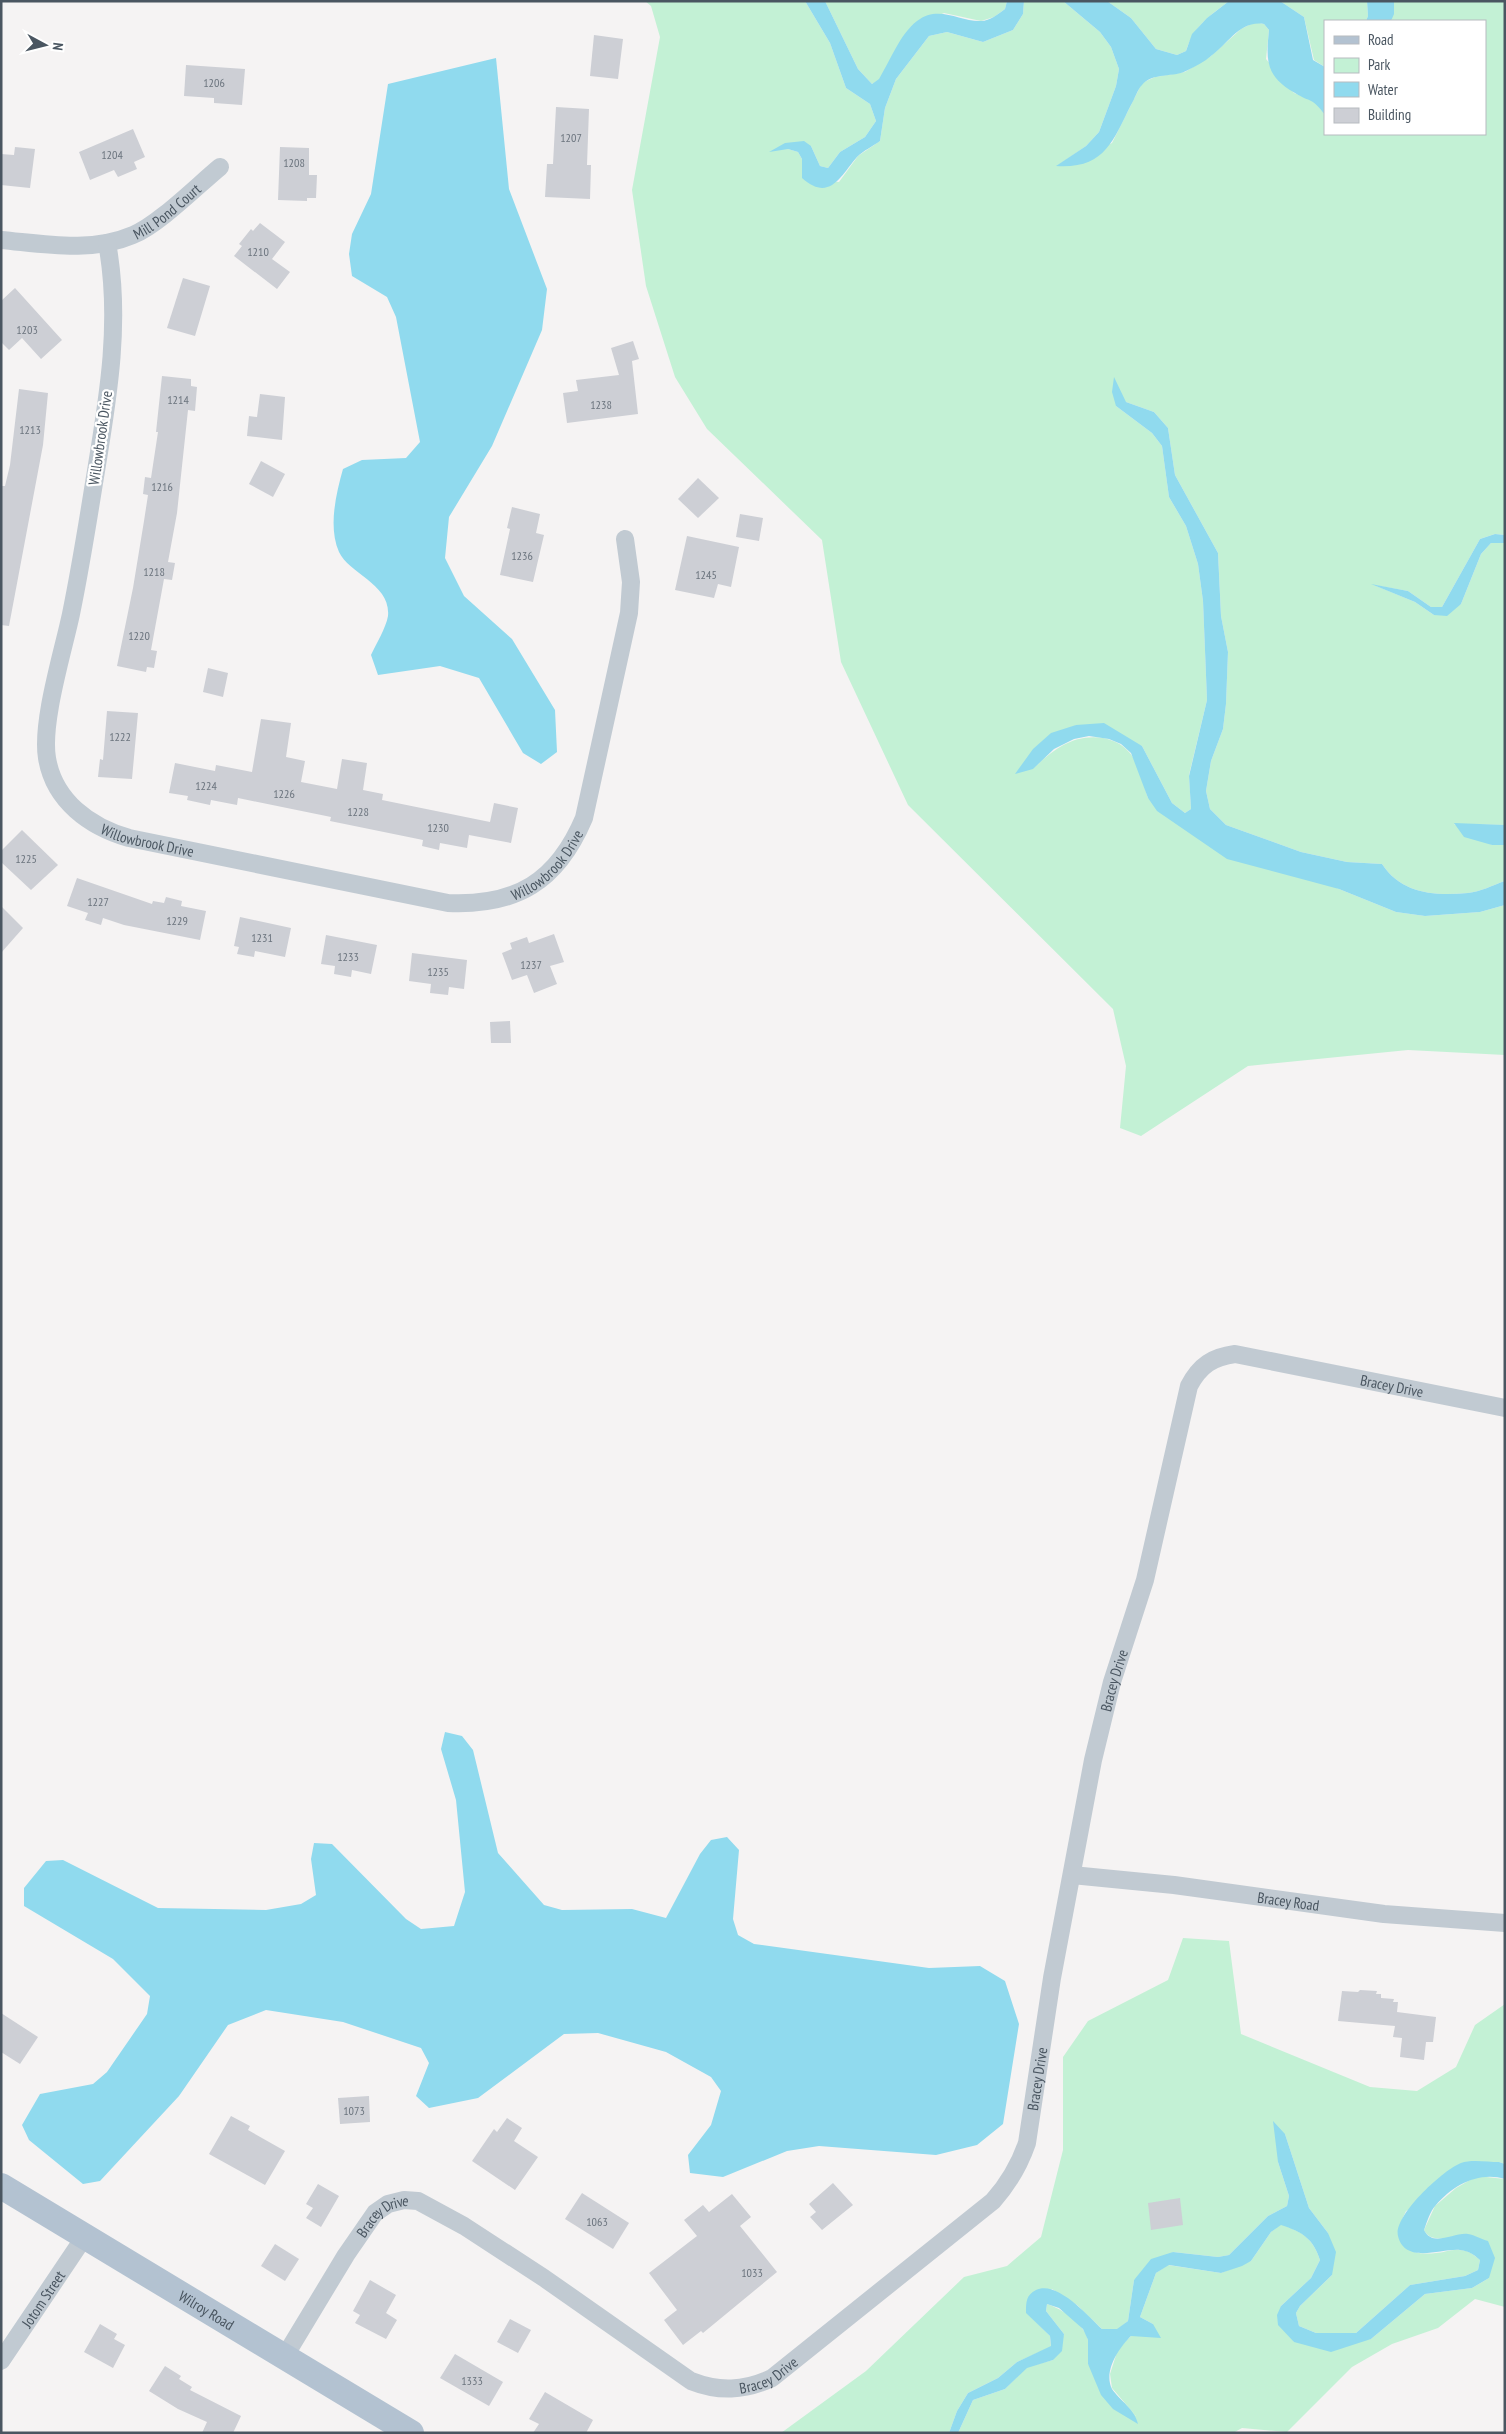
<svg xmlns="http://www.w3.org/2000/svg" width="1506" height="2434" viewBox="0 0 1506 2434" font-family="'PT Sans Narrow',sans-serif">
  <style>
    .green { fill: #c3f1d5 }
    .water { fill: #90daee }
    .building { fill: #cdcfd5 }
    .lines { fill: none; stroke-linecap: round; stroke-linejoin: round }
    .street { stroke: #c1cad2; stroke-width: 18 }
    .primary { stroke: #b3c2d1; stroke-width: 26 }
    .labels { text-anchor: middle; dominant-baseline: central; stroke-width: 4.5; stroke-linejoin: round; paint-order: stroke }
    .number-label { font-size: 12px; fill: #6b747e }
    .street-label { font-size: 15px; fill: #4a5661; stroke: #fff }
  </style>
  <rect width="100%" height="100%" fill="#f5f3f3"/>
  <!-- green -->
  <g class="green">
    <path d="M645,1H805L830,43L846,88L870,104L876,121L865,137L840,152L828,168L820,166L811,146L771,151L788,149L798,152L802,159L803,178L839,182L858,156L880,141L885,108L896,79L929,36L947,32L983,42L1013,30L1023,14L1024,1H1063L1100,32L1111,47L1119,69L1116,86L1099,132L1086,146L1057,166L1112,143L1142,83L1155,77L1185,72L1211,56L1241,29L1255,22L1264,24L1269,30L1266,59L1294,93L1315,101L1325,115V134H1485V21H1391L1394,1H1505V535L1495,534L1480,539L1442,607H1431L1408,591L1374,585L1415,602L1434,615L1461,604L1481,554L1491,543H1505V825L1454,824L1492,845H1505V881C1493,885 1480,892 1468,893C1434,896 1402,894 1382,864L1347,862L1301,852L1226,825L1210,809L1206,791L1211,761L1223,729L1226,704L1228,652L1221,616L1218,553L1175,475L1168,428L1154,412L1126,402L1116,406L1152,433L1162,446L1169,497L1186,526L1198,564L1203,601L1207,700L1189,775L1191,809L1185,813L1172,803L1142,746L1076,725L1033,769C1054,749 1073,734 1103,738C1113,740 1122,744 1129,752C1139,763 1143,784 1148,798L1339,889L1396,912L1425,916L1480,912L1505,905V1055L1408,1050L1248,1066L1141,1136L1120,1128L1126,1066L1113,1009L908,805L841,662L822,540L707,429L675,377L646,286L632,190L660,37L651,6Z"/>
    <polygon points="825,1 1007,1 1005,9 994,17 981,21 944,13 910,28 879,80 872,84 858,69"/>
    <path d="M1107,1H1229C1208,17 1194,26 1186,51L1177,55L1156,49L1131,18Z"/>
    <polygon points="1280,1 1367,1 1368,16 1366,21 1325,21 1325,67 1314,60 1304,17"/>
    <path d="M1183,1938L1229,1941L1241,2034L1370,2087L1417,2091L1456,2067L1475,2025L1505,2004V2164L1499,2162L1406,2211C1391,2240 1403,2257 1436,2253C1443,2253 1452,2249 1459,2250C1468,2250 1473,2254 1480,2260L1478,2270L1465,2276L1410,2285L1356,2333H1316L1299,2326L1296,2313L1300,2306L1332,2275L1328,2233L1309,2208L1285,2134L1278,2162L1289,2196L1287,2206L1268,2216L1229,2255L1218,2257L1173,2252L1134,2280L1128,2321L1117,2330L1102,2329L1077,2305L1052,2289L1026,2312L1050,2336L1051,2347L1017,2362L998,2378L968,2393L957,2411L949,2433H781L866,2371L964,2277L1007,2266L1041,2237L1063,2150V2057L1088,2021L1168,1980Z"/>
    <path d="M1477,2176L1505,2179V2307L1475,2299L1438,2328L1392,2344L1352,2367L1287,2432L1242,2428L1233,2433H958L973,2400L1005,2389L1027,2367L1053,2360L1064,2334L1046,2311L1047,2304C1062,2309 1084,2323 1088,2340C1090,2347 1088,2357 1088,2364L1136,2416L1112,2388L1110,2374L1118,2349L1131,2336L1153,2324L1140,2317L1156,2273L1168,2265L1221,2273L1251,2261L1271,2232L1281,2224C1302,2232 1313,2238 1320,2260L1311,2278L1281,2306L1294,2342L1371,2339L1425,2294L1472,2288L1489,2278L1467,2234C1454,2236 1431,2245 1424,2230L1435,2206L1456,2188Z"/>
  </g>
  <!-- water -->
  <g class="water">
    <path d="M805,1H825L858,69L872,84L879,79C890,61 900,34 917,21C939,4 960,22 981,21C990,21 998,14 1005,9L1007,1H1024L1023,14L1013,30L983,42L947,32L929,36L896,79L885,108L880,141C873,146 863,151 857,157C841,175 830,203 802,178V159L798,152L788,149L769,152L785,143L804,141L811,146L820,166L828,168L840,152L865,137L876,121L870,104L846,88L830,43Z"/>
    <path d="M1063,1H1107L1131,18L1156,49L1177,55L1186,51L1192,34L1207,18L1229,1H1280L1304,17L1313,60L1325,67V115C1312,97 1311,103 1295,93C1265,76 1266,60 1269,30L1264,24C1240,20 1228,44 1211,56C1204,62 1196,66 1188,70C1175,78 1152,72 1142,85C1137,90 1135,99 1131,105C1112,143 1104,169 1056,166L1086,146L1099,132L1116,86L1119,69L1111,47L1100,32Z"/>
    <polygon points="1367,1 1394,1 1394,14 1391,21 1366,21 1368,16"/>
    <path d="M496,58L509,189L547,289L542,330L492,446L449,517L445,558L464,596L512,639L555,710L557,752L541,764L523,753L479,678L440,666L378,675L371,655C376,644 386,628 388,616C391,584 349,574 339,552C328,527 336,494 343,469L362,460L406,458L420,442L396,317L387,297L352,276L349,254L352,234L371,194L388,84Z"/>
    <path d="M1114,377L1126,402L1154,412L1168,428L1175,475L1218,553L1221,616L1228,652L1226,704L1223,729L1211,761L1206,791L1210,809L1226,825L1301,852L1347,862L1382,864C1402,894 1434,896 1468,893C1480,892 1493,885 1505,881V905L1480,912L1425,916L1396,912L1339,889L1227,859L1157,811L1148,798L1131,753L1121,744L1109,739L1089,736L1074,739L1054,749L1033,769L1015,774L1033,749L1051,733L1076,725L1104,723L1142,746L1172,803L1185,813L1191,809L1189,776L1207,700L1203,601L1198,564L1186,526L1169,497L1162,446L1152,433L1116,406L1112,392Z"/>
    <polygon points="1495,534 1505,535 1505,543 1491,543 1481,554 1461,604 1447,616 1434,615 1415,602 1371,584 1408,591 1431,607 1442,607 1480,539"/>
    <polygon points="1454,823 1505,825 1505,845 1492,845 1464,837"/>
    <polygon points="445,1732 462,1736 473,1750 498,1853 544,1905 562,1910 632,1909 666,1918 700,1854 711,1840 727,1837 739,1850 733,1919 738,1935 754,1944 929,1968 980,1966 1005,1981 1019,2024 1003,2124 977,2145 936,2155 819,2146 787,2151 723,2177 690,2173 688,2155 711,2125 721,2091 711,2077 666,2052 598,2033 564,2034 478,2098 429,2108 416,2096 429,2063 421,2048 343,2022 266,2010 228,2025 179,2096 100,2181 83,2184 29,2140 22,2125 40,2094 93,2084 107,2072 147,2014 150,1996 113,1959 24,1906 24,1888 46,1861 63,1860 158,1908 266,1910 301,1904 316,1895 311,1859 314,1843 332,1844 406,1919 421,1929 454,1926 465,1892 456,1800 441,1749"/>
    <path d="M1273,2121L1285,2134L1309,2208L1328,2233L1336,2252L1332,2275L1300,2306L1296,2313L1299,2326L1316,2333H1356L1410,2285L1465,2276L1478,2270L1480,2260C1473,2254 1469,2251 1460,2250C1442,2248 1405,2265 1398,2236C1393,2216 1443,2170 1461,2163C1471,2159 1488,2162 1499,2162L1505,2164V2179C1479,2171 1453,2185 1436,2205C1430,2211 1427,2222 1424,2230C1433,2248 1454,2232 1468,2234C1475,2235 1481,2239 1488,2241L1495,2258L1489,2278L1472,2288L1425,2294L1371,2339L1331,2352L1294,2342L1278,2325L1277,2315L1281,2306L1311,2278L1320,2260C1313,2238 1302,2232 1281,2225L1271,2232L1251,2261L1242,2266L1221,2273L1169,2265L1156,2273L1140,2317L1153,2324L1161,2338L1131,2336C1119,2348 1103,2371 1112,2389C1120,2401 1135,2409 1138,2424L1113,2409L1101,2395L1088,2364V2340L1083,2329L1059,2308L1047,2304L1046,2311L1064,2334L1062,2351L1053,2360L1027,2368L1005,2389L973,2400L958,2433H949L957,2411L968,2393L998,2378L1017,2362L1051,2346L1050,2336L1026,2313C1026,2302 1026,2295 1036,2290C1057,2280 1088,2316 1102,2329H1117L1128,2321L1134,2280L1151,2259L1173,2252L1218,2257L1229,2255L1268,2216L1287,2206L1289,2196L1278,2162Z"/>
  </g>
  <!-- building -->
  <g class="building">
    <polygon points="594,35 623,39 618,79 590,76"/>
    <polygon points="186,65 245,69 242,105 214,103 214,98 184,96"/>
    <polygon points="556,107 589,109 587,165 591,165 590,199 545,197 547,164 553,164"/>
    <polygon points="133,129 145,157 134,162 137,169 118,177 114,170 90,180 79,152"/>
    <polygon points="15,147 35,149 30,188 1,185 1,154 14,155"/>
    <polygon points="280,147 309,148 309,175 317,175 316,198 307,198 307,201 278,200"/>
    <polygon points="260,223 285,242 272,259 290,272 277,289 234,256 242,246 239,244 251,229 253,231"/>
    <polygon points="183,278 210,286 195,336 167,328"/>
    <polygon points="15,288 62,340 41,359 22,338 9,350 1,342 1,301"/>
    <polygon points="633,341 639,359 632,361 638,414 567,423 563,393 578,391 576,380 619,375 611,348"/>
    <polygon points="162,376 191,379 191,386 197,387 195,411 188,410 177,513 168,562 175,563 172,580 164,579 151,650 157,651 154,668 147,667 146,672 117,666 133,588 144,521 148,495 143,494 145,477 151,478 158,432 156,432"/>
    <polygon points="19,389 48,393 43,445 9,626 1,625 1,486 5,486 10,465"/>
    <polygon points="260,394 285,397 282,440 247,436 249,416 257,417"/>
    <polygon points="261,461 285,474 273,497 249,484"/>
    <polygon points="698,478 719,498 698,518 678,499"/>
    <polygon points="512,507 540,514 536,533 544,535 533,582 500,575 510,529 507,528"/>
    <polygon points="740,514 763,518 759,541 736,537"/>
    <polygon points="687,536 739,547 731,587 718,584 714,598 675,590"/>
    <polygon points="208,668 228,673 223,697 203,692"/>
    <polygon points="107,711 138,713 132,779 98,777 100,759 103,760"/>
    <polygon points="261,719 291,723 286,757 305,761 301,782 337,789 342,759 367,763 363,790 383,794 382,800 490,822 494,803 518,808 511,843 469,835 467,848 440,843 439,850 422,846 423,840 330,821 331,817 238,798 237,805 211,800 210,805 187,800 188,796 169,793 175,763 215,771 216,765 252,772"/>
    <polygon points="22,830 58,865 31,890 1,862 1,851"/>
    <polygon points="77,878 152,904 153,901 164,903 166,897 182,901 181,906 206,911 200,940 124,925 103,918 101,925 85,920 88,913 67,906"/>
    <polygon points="1,906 23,928 1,953"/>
    <polygon points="240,917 291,928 285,957 255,951 254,957 237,954 239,947 234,946"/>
    <polygon points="554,934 564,962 550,966 557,984 534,993 527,975 512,980 502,953 512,949 510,943 527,937 529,943"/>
    <polygon points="326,935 377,945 371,974 352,970 351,977 334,974 335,966 321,964"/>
    <polygon points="412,953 467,960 464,989 449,987 448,995 430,993 431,984 409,981"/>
    <polygon points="510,1021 511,1043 491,1043 490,1022"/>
    <polygon points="1360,1990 1377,1991 1376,1994 1381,1994 1381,1998 1394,1999 1393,2002 1398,2002 1397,2012 1436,2017 1433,2042 1426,2042 1424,2060 1400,2057 1402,2038 1393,2037 1395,2026 1338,2021 1342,1991 1358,1992"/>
    <polygon points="1,2013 38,2037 20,2064 1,2052"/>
    <polygon points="369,2096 370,2122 340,2124 338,2098"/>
    <polygon points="231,2116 250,2126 248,2130 285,2151 265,2185 209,2154"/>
    <polygon points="507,2118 522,2128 514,2141 538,2157 515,2190 472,2161 494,2129 497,2132"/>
    <polygon points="833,2183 853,2205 822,2230 810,2217 816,2212 809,2204"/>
    <polygon points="318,2184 339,2196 321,2227 306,2218 313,2208 306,2204"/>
    <polygon points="582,2193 629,2223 613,2249 565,2219"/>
    <polygon points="732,2194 751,2217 740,2226 777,2272 703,2333 701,2331 683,2345 664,2320 677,2310 649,2273 697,2236 684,2220 703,2205 709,2212"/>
    <polygon points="1180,2198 1183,2225 1151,2230 1148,2203"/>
    <polygon points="275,2244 299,2259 285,2281 261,2266"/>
    <polygon points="370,2280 396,2295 386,2313 397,2320 386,2339 355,2323 360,2315 353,2311"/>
    <polygon points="510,2319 531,2330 518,2353 497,2342"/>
    <polygon points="100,2324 117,2334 114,2339 125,2345 113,2368 84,2352"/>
    <polygon points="455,2354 503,2382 489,2406 440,2378"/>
    <polygon points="165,2366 181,2376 179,2379 192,2387 190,2390 241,2416 233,2433 202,2433 207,2422 178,2409 149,2391"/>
    <polygon points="545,2392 593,2420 586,2433 533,2433 539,2424 529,2419"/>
  </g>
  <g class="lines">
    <!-- street -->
    <g class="street">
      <path id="s1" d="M1,240C45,244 91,253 133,235C158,225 197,186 220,167"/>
      <path id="s2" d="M107,243C122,323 107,404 94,483C87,527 80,570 71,614C63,652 41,722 47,758C54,801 90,827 129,838L448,903C516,906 557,882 584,818L629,613L631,582L625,539"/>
      <path id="s3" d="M1072,1875L1174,1885L1384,1914L1505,1923"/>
      <path id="s4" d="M285,2356L346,2255L375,2213L388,2204L404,2200L418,2201L464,2226L544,2278L691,2381C719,2392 744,2391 772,2378L993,2201C1009,2183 1019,2166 1027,2143L1052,1978L1093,1760L1112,1682L1145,1580L1189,1386C1200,1365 1213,1357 1235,1354L1505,1408"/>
      <path id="s5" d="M1,2361L85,2236"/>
    </g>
    <!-- primary -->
    <path class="primary" id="s6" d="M1,2186L411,2433"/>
  </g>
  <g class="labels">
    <!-- number labels -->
    <g class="number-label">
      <text x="214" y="82">1206</text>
      <text x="571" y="137">1207</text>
      <text x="112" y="154">1204</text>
      <text x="294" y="162">1208</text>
      <text x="258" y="251">1210</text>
      <text x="27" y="329">1203</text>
      <text x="178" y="399">1214</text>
      <text x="601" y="404">1238</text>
      <text x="30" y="429">1213</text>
      <text x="162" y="486">1216</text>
      <text x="522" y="555">1236</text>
      <text x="154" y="571">1218</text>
      <text x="706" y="574">1245</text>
      <text x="139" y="635">1220</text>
      <text x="120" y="736">1222</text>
      <text x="206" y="785">1224</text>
      <text x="284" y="793">1226</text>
      <text x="358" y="811">1228</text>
      <text x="438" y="827">1230</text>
      <text x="26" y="858">1225</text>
      <text x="98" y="901">1227</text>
      <text x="177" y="920">1229</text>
      <text x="262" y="937">1231</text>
      <text x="348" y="956">1233</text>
      <text x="531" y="964">1237</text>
      <text x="438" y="971">1235</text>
      <text x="354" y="2110">1073</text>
      <text x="597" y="2221">1063</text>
      <text x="752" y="2272">1033</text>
      <text x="472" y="2380">1333</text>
    </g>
    <!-- street labels -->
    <g class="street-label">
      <text stroke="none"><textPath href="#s1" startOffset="175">Mill Pond Court</textPath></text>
      <text transform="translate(100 438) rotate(-82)">Willowbrook Drive</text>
      <text stroke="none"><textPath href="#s2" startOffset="661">Willowbrook Drive</textPath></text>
      <text stroke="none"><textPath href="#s2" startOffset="1080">Willowbrook Drive</textPath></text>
      <text stroke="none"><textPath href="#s4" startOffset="1971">Bracey Drive</textPath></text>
      <text stroke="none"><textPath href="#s4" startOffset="1448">Bracey Drive</textPath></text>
      <text stroke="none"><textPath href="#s3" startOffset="218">Bracey Road</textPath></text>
      <text stroke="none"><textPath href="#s4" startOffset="1042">Bracey Drive</textPath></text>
      <text stroke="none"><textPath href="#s4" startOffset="174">Bracey Drive</textPath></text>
      <text stroke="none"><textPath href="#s5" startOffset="75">Jotom Street</textPath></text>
      <text stroke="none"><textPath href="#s6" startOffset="240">Wilroy Road</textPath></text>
      <text stroke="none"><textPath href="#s4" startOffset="624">Bracey Drive</textPath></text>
    </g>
  </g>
  <!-- border -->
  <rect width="1506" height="2434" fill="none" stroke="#4a5661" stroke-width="5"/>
  <!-- legend -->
  <rect x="1324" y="20" width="162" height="115" fill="#ffffff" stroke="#b7bbc0"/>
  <rect x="1334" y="36" width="25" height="8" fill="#b3c2d1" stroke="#b7bbc0"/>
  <text x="1368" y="45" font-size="15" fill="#4a5661">Road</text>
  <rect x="1334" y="58" width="25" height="15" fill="#c3f1d5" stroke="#b7bbc0"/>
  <text x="1368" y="70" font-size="15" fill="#4a5661">Park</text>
  <rect x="1334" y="82" width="25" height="15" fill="#90daee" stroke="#b7bbc0"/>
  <text x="1368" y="95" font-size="15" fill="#4a5661">Water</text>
  <rect x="1334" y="108" width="25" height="15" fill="#cdcfd5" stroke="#b7bbc0"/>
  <text x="1368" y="120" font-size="15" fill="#4a5661">Building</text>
  <!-- north arrow -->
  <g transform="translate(45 45) rotate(97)" stroke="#ffffff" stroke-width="4" paint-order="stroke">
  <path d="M0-4L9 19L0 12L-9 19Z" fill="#4a5661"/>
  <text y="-8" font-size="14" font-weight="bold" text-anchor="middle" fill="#4a5661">N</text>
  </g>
</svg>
